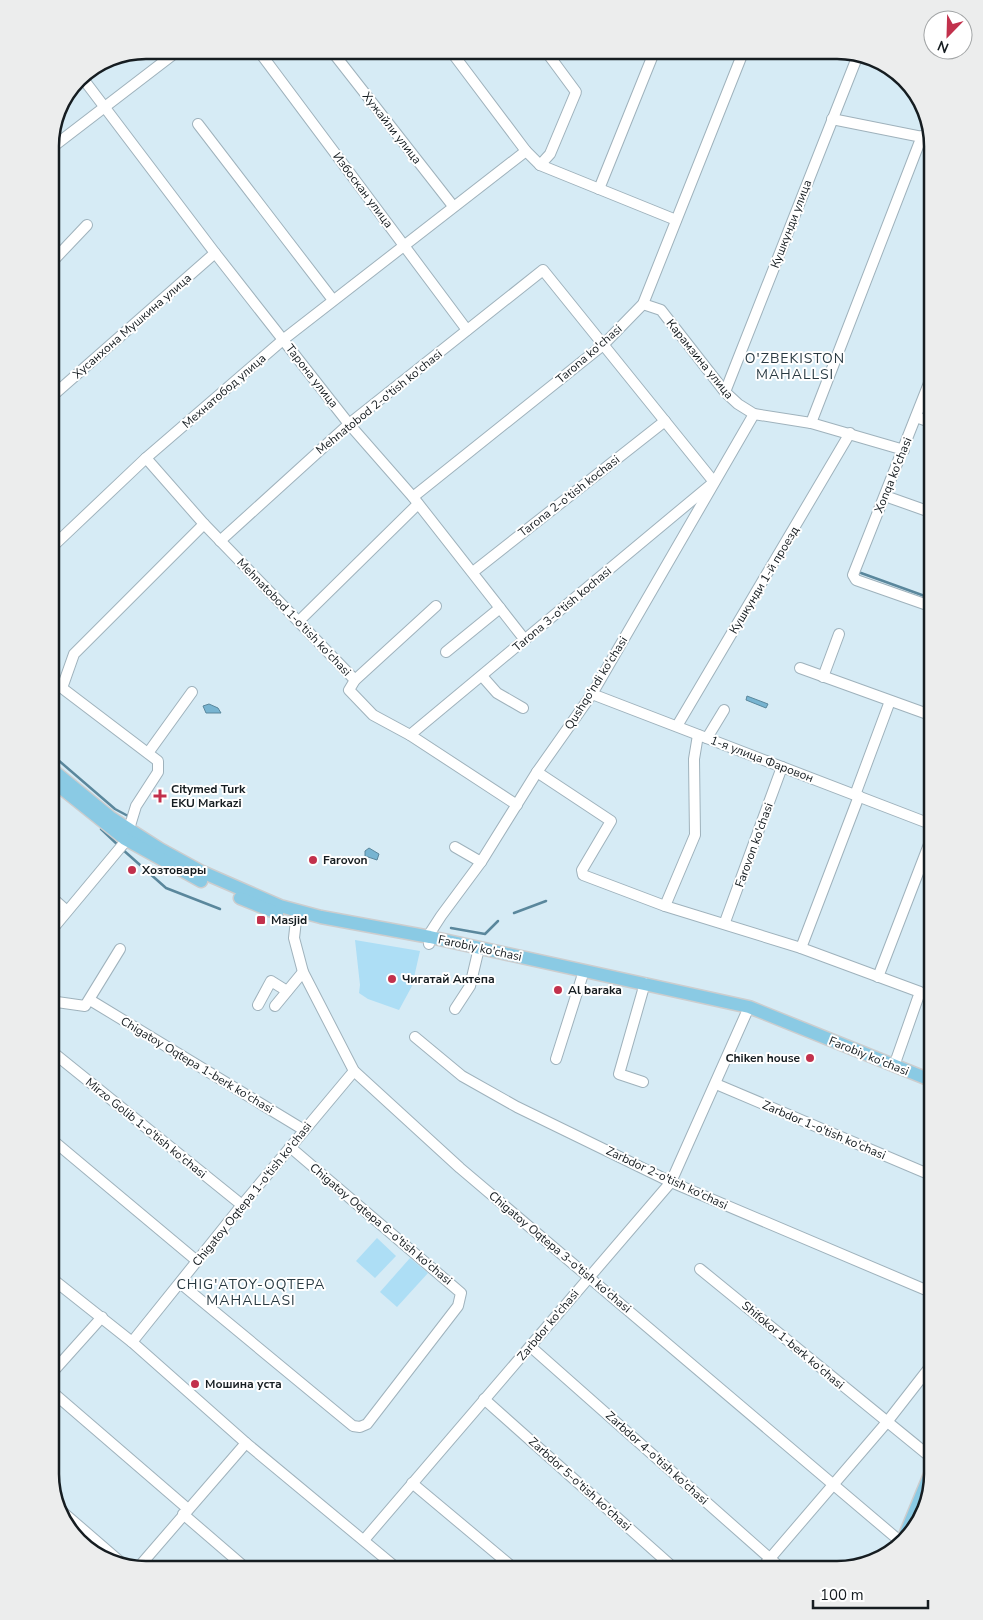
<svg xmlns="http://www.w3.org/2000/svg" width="983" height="1620" viewBox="0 0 983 1620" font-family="'Nunito Sans',sans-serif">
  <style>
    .green { fill: #addef5 }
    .water { fill: #77b4d1; stroke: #5a879c }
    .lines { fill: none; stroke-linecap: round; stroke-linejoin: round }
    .stream { stroke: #5a879c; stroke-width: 2.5 }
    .minor-casing { stroke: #9fb2bc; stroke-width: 12 }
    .major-casing { stroke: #cccdce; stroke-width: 15 }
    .minor { stroke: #fff; stroke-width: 10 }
    .major { stroke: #8acae4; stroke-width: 12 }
    .poi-dot { fill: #c2314c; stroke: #fff; stroke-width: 2 }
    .labels { text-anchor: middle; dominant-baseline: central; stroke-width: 4; stroke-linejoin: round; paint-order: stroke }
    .street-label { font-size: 12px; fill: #161d21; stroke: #fff }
    .poi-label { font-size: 12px; font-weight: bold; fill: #161d21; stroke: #fff; text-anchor: start }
    .neighbourhood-label { font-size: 14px; letter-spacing: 1px; fill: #293a42; stroke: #fff }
    .rim { fill: none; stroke: #161d21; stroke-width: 2.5 }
  </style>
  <rect width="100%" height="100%" fill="#d6ebf5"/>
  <!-- green -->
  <g class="green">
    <polygon points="355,940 420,951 412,986 399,1010 368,999 359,993 360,985"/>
    <polygon points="377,1238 396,1256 375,1278 356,1261"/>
    <polygon points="410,1258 428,1273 397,1307 380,1292"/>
  </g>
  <!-- water -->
  <g class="water">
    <polygon points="747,696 768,704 766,708 746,700"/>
    <polygon points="209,704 218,708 221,713 206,713 203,706"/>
    <polygon points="369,848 379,854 377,860 365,856 365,851"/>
  </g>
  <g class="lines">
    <!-- stream -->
    <g class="stream">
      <polyline points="861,573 933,599"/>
      <polyline points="50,753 115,809 128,816"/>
      <polyline points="101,829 118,845"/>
      <polyline points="122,849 166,888 220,909"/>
      <polyline points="514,913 546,901"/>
      <polyline points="451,928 485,934 498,921"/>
    </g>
    <defs>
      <g id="minor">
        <polyline points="258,50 467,330"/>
        <polyline points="331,50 453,206"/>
        <polyline points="450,50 526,151 540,165 676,220"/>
        <polyline points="81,76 215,253 349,424 413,497 525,640"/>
        <polyline points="832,119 932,139"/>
        <polyline points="198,124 333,300"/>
        <polyline points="50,149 179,50"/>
        <polyline points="540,165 550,154 576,92 545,50"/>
        <polyline points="599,189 655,50"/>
        <polyline points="50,264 87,225"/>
        <polyline points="643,304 661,310 725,392 738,404 754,414 811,423 904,450"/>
        <polyline points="725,392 858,55"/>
        <polyline points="50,398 215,253"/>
        <polyline points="916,417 933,423"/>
        <polyline points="811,423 922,136"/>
        <polyline points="146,458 204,524 355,680"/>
        <polyline points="885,496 933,513"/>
        <polyline points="413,497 603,345 643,304 744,50"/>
        <polyline points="220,541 349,424 543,270 714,482 410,735"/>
        <polyline points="50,549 146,458 284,339 526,151"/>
        <polyline points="473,572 665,421"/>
        <polyline points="436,606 355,680 349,690 373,715 410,735 517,805"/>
        <polyline points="933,607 856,580 853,575 933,373"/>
        <polyline points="299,621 418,504"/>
        <polyline points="446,652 500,608"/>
        <polyline points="800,668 933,716"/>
        <polyline points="482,676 497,693 523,708"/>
        <polyline points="823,677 839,634"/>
        <polyline points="592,694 933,825"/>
        <polyline points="677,726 850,433"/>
        <polyline points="707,738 724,710"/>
        <polyline points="148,753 192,692"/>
        <polyline points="537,772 611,821 582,870 583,875 665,906 801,948 920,992 894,1066"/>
        <polyline points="855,795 890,701"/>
        <polyline points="455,847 481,862"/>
        <polyline points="50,896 67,911"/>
        <polyline points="665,906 695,835 694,759 698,735"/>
        <polyline points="297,911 294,938 303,972 354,1071 460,1168 901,1542"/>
        <polyline points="725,922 782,767"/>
        <polyline points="50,932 125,842 136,806 158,772 158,761 62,688 74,654 204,524"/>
        <polyline points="429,944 430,933 441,916 481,862 537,772 592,694 754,414"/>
        <polyline points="801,948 859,796"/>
        <polyline points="878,977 933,834"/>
        <polyline points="90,1000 304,1130"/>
        <polyline points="50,1001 85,1006 120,949"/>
        <polyline points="258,1005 271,981 287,991"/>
        <polyline points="275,1006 303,972"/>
        <polyline points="455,1009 470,986 479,948"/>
        <polyline points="415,1037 462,1076 517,1107 671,1182 933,1293"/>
        <polyline points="50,1050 242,1205"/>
        <polyline points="556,1059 582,977"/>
        <polyline points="643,1082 619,1074 645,983"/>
        <polyline points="716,1084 933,1176"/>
        <polyline points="50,1138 197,1261"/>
        <polyline points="700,1269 933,1459"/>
        <polyline points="50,1277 132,1342 246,1443 399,1570"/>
        <polyline points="180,1283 353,1426 360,1427 367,1424 458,1306 461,1293 290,1147"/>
        <polyline points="132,1342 242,1205 354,1071"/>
        <polyline points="531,1347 783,1570"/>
        <polyline points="50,1375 102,1317"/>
        <polyline points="50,1390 188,1509"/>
        <polyline points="484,1399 676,1570"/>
        <polyline points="412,1483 516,1570"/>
        <polyline points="58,1508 124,1565"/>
        <polyline points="183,1514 248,1570"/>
        <polyline points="364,1540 671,1182 749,1007"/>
        <polyline points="137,1569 246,1443"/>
        <polyline points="760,1570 887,1422 933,1363"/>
      </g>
      <g id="major">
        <polyline points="50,768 110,817 160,849 202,872 280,906 321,917 430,937 749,1007 933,1081"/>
        <polyline points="50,779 125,839 201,881"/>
        <polyline points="240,898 277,913"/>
        <polyline points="903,1540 933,1467"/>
      </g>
    </defs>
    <!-- minor casing -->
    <use href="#minor" class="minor-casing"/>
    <!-- major casing -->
    <use href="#major" class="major-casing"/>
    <!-- minor -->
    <use href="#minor" class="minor"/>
    <!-- major -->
    <use href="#major" class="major"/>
  </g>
  <!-- markers -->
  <g class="poi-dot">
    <path d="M157.5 788.5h5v5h5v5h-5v5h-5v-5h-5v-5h5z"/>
    <circle cx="313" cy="860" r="5"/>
    <circle cx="132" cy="870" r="5"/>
    <rect x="256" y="915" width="10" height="10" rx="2.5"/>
    <circle cx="392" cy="979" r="5"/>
    <circle cx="558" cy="990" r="5"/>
    <circle cx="810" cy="1058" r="5"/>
    <circle cx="195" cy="1384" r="5"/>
  </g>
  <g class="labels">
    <!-- street labels -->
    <g class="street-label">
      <text transform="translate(392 128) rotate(52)">Хужайли улица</text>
      <text transform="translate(363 190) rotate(53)">Избоскан улица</text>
      <text transform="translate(791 224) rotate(-69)">Кушкунди улица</text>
      <text transform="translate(132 326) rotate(-41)">Хусанхона Мушкина улица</text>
      <text transform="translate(589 354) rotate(-41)">Tarona ko'chasi</text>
      <text transform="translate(700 359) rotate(51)">Карамзина улица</text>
      <text transform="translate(312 376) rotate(52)">Тарона улица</text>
      <text transform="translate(224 391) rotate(-41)">Мехнатобод улица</text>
      <text transform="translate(379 402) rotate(-39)">Mehnatobod 2-o'tish ko'chasi</text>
      <text transform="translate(893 475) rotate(-68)">Xonqa ko'chasi</text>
      <text transform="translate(569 496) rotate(-38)">Tarona 2-o'tish kochasi</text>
      <text transform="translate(764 580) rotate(-59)">Кушкунди 1-й проезд</text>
      <text transform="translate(562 609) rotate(-40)">Tarona 3-o'tish kochasi</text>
      <text transform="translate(294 617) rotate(46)">Mehnatobod 1-o'tish ko'chasi</text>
      <text transform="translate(596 683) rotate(-58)">Qushqo'ndi ko'chasi</text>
      <text transform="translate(762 759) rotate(21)">1-я улица Фаровон</text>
      <text transform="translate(754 845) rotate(-70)">Farovon ko'chasi</text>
      <text transform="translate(480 948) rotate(12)">Farobiy ko'chasi</text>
      <text transform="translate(869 1056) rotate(22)">Farobiy ko'chasi</text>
      <text transform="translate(197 1065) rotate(31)">Chigatoy Oqtepa 1-berk ko'chasi</text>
      <text transform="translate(146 1128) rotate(39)">Mirzo Golib 1-o'tish ko'chasi</text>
      <text transform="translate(824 1130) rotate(23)">Zarbdor 1-o'tish ko'chasi</text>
      <text transform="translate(667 1178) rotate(25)">Zarbdor 2-o'tish ko'chasi</text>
      <text transform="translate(252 1194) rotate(-51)">Chigatoy Oqtepa 1-o'tish ko'chasi</text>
      <text transform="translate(381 1224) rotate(40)">Chigatoy Oqtepa 6-o'tish ko'chasi</text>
      <text transform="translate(560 1252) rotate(40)">Chigatoy Oqtepa 3-o'tish ko'chasi</text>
      <text transform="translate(548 1325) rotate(-50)">Zarbdor ko'chasi</text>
      <text transform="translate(793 1345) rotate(40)">Shifokor 1-berk ko'chasi</text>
      <text transform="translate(657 1458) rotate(42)">Zarbdor 4-o'tish ko'chasi</text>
      <text transform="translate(580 1484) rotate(42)">Zarbdor 5-o'tish ko'chasi</text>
    </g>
    <!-- poi labels -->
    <g class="poi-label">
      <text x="171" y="789">Citymed Turk<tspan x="171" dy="14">EKU Markazi</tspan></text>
      <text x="323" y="860">Farovon</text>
      <text x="142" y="870">Хозтовары</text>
      <text x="271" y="920">Masjid</text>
      <text x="402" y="979">Чигатай Актепа</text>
      <text x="568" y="990">Al baraka</text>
      <text x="800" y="1058" text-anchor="end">Chiken house</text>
      <text x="205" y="1384">Мошина уста</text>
    </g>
    <!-- neighbourhood labels -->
    <g class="neighbourhood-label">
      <text x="795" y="358">O'ZBEKISTON<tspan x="795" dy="16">MAHALLSI</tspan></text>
      <text x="251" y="1284">CHIG'ATOY-OQTEPA<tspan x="251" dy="16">MAHALLASI</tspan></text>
    </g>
  </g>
  <!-- crop -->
  <path d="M0 0H983V1620H0ZM146 59H837A87 87 0 0 1 924 146V1474A87 87 0 0 1 837 1561H146A87 87 0 0 1 59 1474V146A87 87 0 0 1 146 59Z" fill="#eceded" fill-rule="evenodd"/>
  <path class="rim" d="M146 59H837A87 87 0 0 1 924 146V1474A87 87 0 0 1 837 1561H146A87 87 0 0 1 59 1474V146A87 87 0 0 1 146 59Z"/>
  <!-- north arrow -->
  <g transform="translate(948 35) rotate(203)"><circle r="24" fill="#ffffff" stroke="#a2a5a6"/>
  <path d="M0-4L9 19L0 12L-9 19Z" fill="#c2314c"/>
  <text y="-8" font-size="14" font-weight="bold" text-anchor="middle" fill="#161d21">N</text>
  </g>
  <!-- scale -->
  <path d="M813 1600v8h115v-8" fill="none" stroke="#161d21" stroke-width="2.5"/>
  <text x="820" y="1600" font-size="15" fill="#161d21" stroke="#ffffff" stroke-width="4" paint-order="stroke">100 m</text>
</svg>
